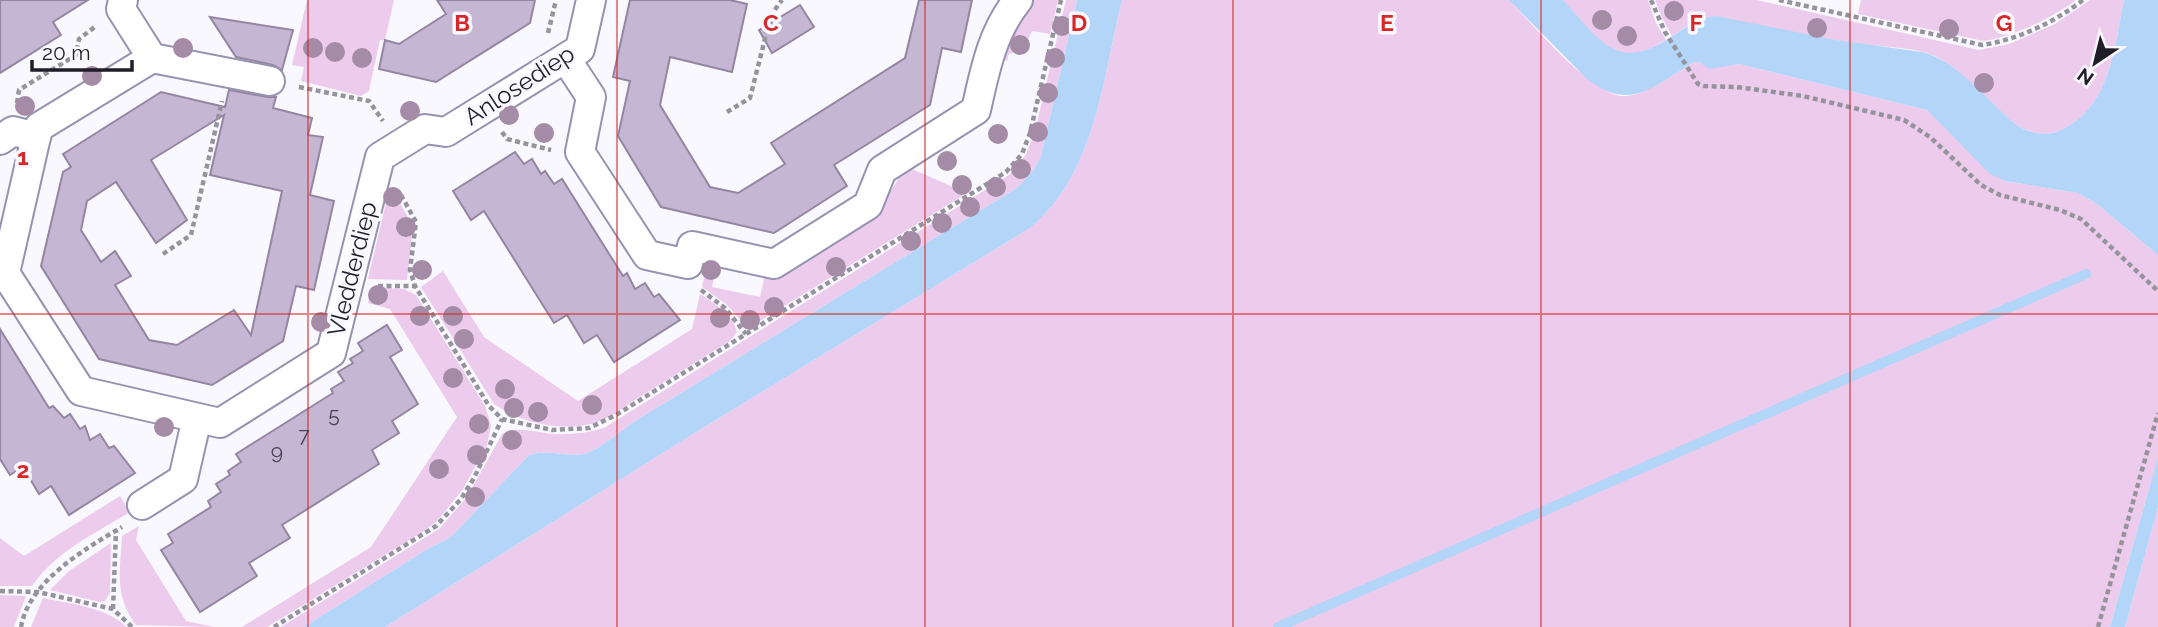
<svg xmlns="http://www.w3.org/2000/svg" width="2158" height="627" viewBox="0 0 2158 627" font-family="Raleway,sans-serif">
  <style>
    .green { fill: #edcbec }
    .water { fill: #b3d5f7 }
    .lines { fill: none; stroke-linecap: round; stroke-linejoin: round }
    .stream { stroke: #b3d5f7; stroke-width: 10 }
    .building { fill: #c5b7d4; stroke: #9486a2; stroke-width: 2; fill-rule: evenodd }
    .street-casing { stroke: #9593b0; stroke-width: 32 }
    .path { stroke: #95949d; stroke-width: 4.5; stroke-dasharray: 5 3.5; stroke-linecap: butt }
    .street { stroke: #fff; stroke-width: 28 }
    .tree { fill: #a48ba6 }
    .grid { fill: none; stroke: #d62828; stroke-width: 2; stroke-opacity: 0.55 }
    .labels { text-anchor: middle; dominant-baseline: central; stroke-width: 7; stroke-linejoin: round; paint-order: stroke }
    .number-label { font-size: 21px; fill: #484454 }
    .street-label { font-size: 24px; fill: #1f1e29; stroke: #f9f8ff }
    .grid-label { font-size: 23px; text-anchor: middle; font-weight: bold; fill: #d62828; stroke: #f9f8ff; stroke-width: 7; stroke-linejoin: round; paint-order: stroke }
  </style>
  <rect width="100%" height="100%" fill="#f9f8ff"/>
  <!-- green -->
  <g class="green">
    <polygon points="307,0 394,0 385,40 380,40 369,91 361,96 301,81 304,67 292,65"/>
    <polygon points="1032,0 1058,0 1050,34 1032,31 1024,49 1009,54 1007,61 998,58"/>
    <path d="M1066,0H1077L1041,156L1034,170L1017,188L640,418C625,427 600,450 584,454C567,457 548,449 529,455L451,537L424,551L304,627H281L439,529L467,497L502,434C519,425 535,433 553,434C570,435 587,433 604,428L1009,175L1025,156L1034,135Z"/>
    <path d="M1122,0H1509C1532,23 1595,100 1627,96C1650,93 1674,73 1694,62H1699L1709,68L1739,64L1927,110L2005,181L2078,193L2097,204L2158,255V457L2110,627H385L693,434L1030,228C1095,175 1103,78 1122,0Z"/>
    <path d="M1563,0H1648L1655,21L1666,40C1656,45 1647,52 1636,53C1605,58 1582,20 1563,0Z"/>
    <path d="M1655,0H1757L1979,50L2009,44L2055,24L2090,0H2124C2114,47 2111,106 2063,129C2043,139 2025,132 2009,119C1985,99 1957,62 1926,53C1906,47 1883,47 1863,44C1806,36 1750,29 1693,22L1672,36L1662,18Z"/>
    <path d="M1861,0H2076C2054,17 2011,38 1983,41L1858,14Z"/>
    <polygon points="912,169 967,193 752,326 746,326 726,304 702,287 708,260 717,263 712,287 760,297 765,274 879,209 899,178"/>
    <polygon points="386,203 399,206 400,203 413,226 407,280 368,279"/>
    <path d="M443,271L484,337L578,401L692,329L700,294C714,303 734,316 737,332L730,341C699,360 669,379 638,398C624,407 608,420 591,424C559,431 521,423 494,404L421,287Z"/>
    <polygon points="372,287 404,289 416,295 485,406 491,425 487,445 463,489 438,520 424,531 267,627 242,627 371,547 457,417 390,309 368,303"/>
    <path d="M120,496L130,512C96,533 56,551 32,586H0V538L24,556Z"/>
    <polygon points="2158,507 2158,627 2125,627"/>
    <path d="M139,526L136,540L186,621L214,627L136,625C114,595 120,572 122,536Z"/>
    <polygon points="111,543 110,593 105,601 99,602 50,590 69,571"/>
    <polygon points="0,595 26,596 14,627 0,627"/>
    <path d="M43,598C67,603 110,608 126,627H31Z"/>
  </g>
  <!-- water -->
  <g class="water">
    <path d="M1077,0H1122C1103,78 1095,175 1030,228L693,434L385,627H304L424,551L451,537L529,455C548,449 567,457 584,454C600,450 625,427 640,418L1017,188L1034,170L1041,156Z"/>
    <path d="M1509,0H1563C1599,39 1616,74 1671,37C1686,27 1698,18 1716,16L1836,40L1922,52C1956,61 1982,94 2007,117C2022,131 2041,139 2061,130C2111,107 2114,47 2124,0H2158V255L2097,204L2078,193L2005,181L1990,174L1927,110L1739,64L1709,69L1699,62H1694C1653,86 1631,113 1587,79Z"/>
    <polygon points="2158,457 2158,507 2125,627 2110,627"/>
  </g>
  <g class="lines">
    <!-- stream -->
    <polyline class="stream" points="1278,627 2086,274"/>
  </g>
  <!-- building -->
  <g class="building">
    <polygon points="0,0 88,0 53,22 61,35 0,73"/>
    <polygon points="437,0 535,0 530,23 436,82 379,69 385,40 399,44 446,14"/>
    <polygon points="630,0 730,0 747,4 732,72 670,57 660,105 710,187 738,193 785,164 771,143 905,58 919,0 972,0 961,52 942,48 930,105 834,165 847,186 774,233 661,207 618,136 630,81 613,77"/>
    <polygon points="800,5 814,27 772,53 759,30"/>
    <polygon points="210,17 293,30 282,70 273,65 236,57"/>
    <path d="M229,90L267,97H276L273,108L312,118L308,135L323,137L310,195L334,201L314,290L296,286L283,341L212,385L99,359L41,266L63,172L71,167L63,154L161,92L225,107ZM224,115L210,175L282,191L251,335L234,310L177,345L149,340L115,285L131,276L115,251L101,262L81,230L87,201L116,182L156,243L187,220L151,160Z"/>
    <polygon points="515,152 524,164 532,159 541,174 545,171 554,184 562,179 623,276 627,273 635,289 645,283 654,297 659,294 680,320 614,362 597,335 584,343 567,315 554,323 484,211 471,220 453,191"/>
    <polygon points="387,325 402,350 390,357 418,404 392,421 399,433 372,450 379,464 282,525 290,538 249,563 257,576 200,612 161,550 173,543 168,534 211,507 208,501 221,492 216,484 230,475 228,471 241,462 236,454 333,393 331,389 344,381 338,372 353,363 350,359 363,351 358,343"/>
    <polygon points="0,329 49,408 53,406 64,418 70,414 80,429 85,426 90,440 100,434 109,448 114,446 135,473 69,515 51,486 39,494 23,467 10,475 0,459"/>
  </g>
  <g class="lines">
    <defs>
      <g id="street">
        <polyline points="123,0 121,9 152,58 270,81"/>
        <path d="M566,59L591,97L580,152L647,255L688,264L692,246L774,264L868,205L882,170L976,110C985,70 992,32 1018,0"/>
        <polyline points="0,140 13,131 36,137 39,127 152,58"/>
        <polyline points="0,272 5,273 81,391 220,423 331,353 380,157 425,129 446,132 580,49 591,0"/>
        <polyline points="5,273 36,137"/>
        <polyline points="142,505 183,479 197,418"/>
      </g>
    </defs>
    <!-- street casing -->
    <use href="#street" class="street-casing"/>
    <!-- path -->
    <g class="path">
      <polyline points="1651,0 1665,32 1698,84 1704,86 1737,87 1803,96 1904,120 1930,137 1981,185 2000,195 2060,210 2081,219 2158,291"/>
      <path d="M1779,0L1982,45C2017,40 2055,22 2083,0"/>
      <polyline points="548,33 556,0"/>
      <polyline points="299,87 369,101 383,121"/>
      <polyline points="17,103 19,90 76,55 79,39 96,26"/>
      <polyline points="727,112 750,98 771,15 782,0"/>
      <polyline points="502,132 507,139 551,150"/>
      <polyline points="401,195 416,222 410,270 415,286 489,406 502,419 552,430 589,428 616,415 1006,172 1022,154 1030,133 1061,0"/>
      <polyline points="163,254 191,235 222,101"/>
      <polyline points="378,286 415,286"/>
      <polyline points="701,290 725,308 746,334"/>
      <polyline points="0,591 38,592 113,609 132,627"/>
      <polyline points="113,609 116,531"/>
      <path d="M21,627C29,581 85,549 122,527"/>
      <polyline points="274,627 436,526 461,499 474,478 502,419"/>
      <polyline points="2098,627 2158,413"/>
    </g>
    <!-- street -->
    <use href="#street" class="street"/>
  </g>
  <!-- trees -->
  <g class="tree">
    <circle cx="1674" cy="11" r="10"/>
    <circle cx="1602" cy="20" r="10"/>
    <circle cx="1062" cy="26" r="10"/>
    <circle cx="1817" cy="28" r="10"/>
    <circle cx="1949" cy="29" r="10"/>
    <circle cx="1627" cy="36" r="10"/>
    <circle cx="1020" cy="45" r="10"/>
    <circle cx="183" cy="48" r="10"/>
    <circle cx="313" cy="48" r="10"/>
    <circle cx="335" cy="52" r="10"/>
    <circle cx="362" cy="58" r="10"/>
    <circle cx="1055" cy="58" r="10"/>
    <circle cx="92" cy="76" r="10"/>
    <circle cx="1984" cy="83" r="10"/>
    <circle cx="1048" cy="93" r="10"/>
    <circle cx="25" cy="106" r="10"/>
    <circle cx="410" cy="111" r="10"/>
    <circle cx="509" cy="115" r="10"/>
    <circle cx="1038" cy="132" r="10"/>
    <circle cx="544" cy="133" r="10"/>
    <circle cx="998" cy="134" r="10"/>
    <circle cx="947" cy="161" r="10"/>
    <circle cx="1021" cy="169" r="10"/>
    <circle cx="962" cy="185" r="10"/>
    <circle cx="996" cy="187" r="10"/>
    <circle cx="393" cy="197" r="10"/>
    <circle cx="970" cy="207" r="10"/>
    <circle cx="942" cy="223" r="10"/>
    <circle cx="406" cy="227" r="10"/>
    <circle cx="911" cy="241" r="10"/>
    <circle cx="836" cy="267" r="10"/>
    <circle cx="422" cy="270" r="10"/>
    <circle cx="711" cy="270" r="10"/>
    <circle cx="378" cy="295" r="10"/>
    <circle cx="774" cy="307" r="10"/>
    <circle cx="420" cy="316" r="10"/>
    <circle cx="453" cy="316" r="10"/>
    <circle cx="720" cy="318" r="10"/>
    <circle cx="750" cy="320" r="10"/>
    <circle cx="321" cy="322" r="10"/>
    <circle cx="464" cy="339" r="10"/>
    <circle cx="453" cy="378" r="10"/>
    <circle cx="505" cy="389" r="10"/>
    <circle cx="592" cy="405" r="10"/>
    <circle cx="514" cy="408" r="10"/>
    <circle cx="538" cy="412" r="10"/>
    <circle cx="479" cy="424" r="10"/>
    <circle cx="164" cy="427" r="10"/>
    <circle cx="512" cy="440" r="10"/>
    <circle cx="477" cy="455" r="10"/>
    <circle cx="439" cy="469" r="10"/>
    <circle cx="475" cy="497" r="10"/>
  </g>
  <!-- grid -->
  <path class="grid" d="M308,0V627M617,0V627M925,0V627M1233,0V627M1541,0V627M1850,0V627M0,314H2158"/>
  <g class="labels">
    <!-- number labels -->
    <g class="number-label">
      <text x="334" y="414">5</text>
      <text x="304" y="434">7</text>
      <text x="277" y="451">9</text>
    </g>
    <!-- street labels -->
    <g class="street-label">
      <text transform="translate(519 85) rotate(-33)">Anlosediep</text>
      <text transform="translate(352 269) rotate(-76)">Vledderdiep</text>
    </g>
  </g>
  <g class="grid-label">
    <text x="462" y="31">B</text>
    <text x="771" y="31">C</text>
    <text x="1079" y="31">D</text>
    <text x="1387" y="31">E</text>
    <text x="1696" y="31">F</text>
    <text x="2004" y="31">G</text>
    <text x="23" y="165">1</text>
    <text x="23" y="478">2</text>
  </g>
  <!-- north arrow -->
  <g transform="translate(2095 63) rotate(215)" stroke="#f9f8ff" stroke-width="5" paint-order="stroke">
  <path d="M0-5L12 26L0 18L-12 26Z" fill="#1f1e29"/>
  <text y="-10" font-size="19" font-weight="bold" text-anchor="middle" fill="#1f1e29">N</text>
  </g>
  <!-- scale -->
  <path d="M32 60v10h100v-10" fill="none" stroke="#1f1e29" stroke-width="3.5"/>
  <text x="42" y="60" font-size="21" fill="#1f1e29" stroke="#f9f8ff" stroke-width="5" paint-order="stroke">20 m</text>
</svg>
